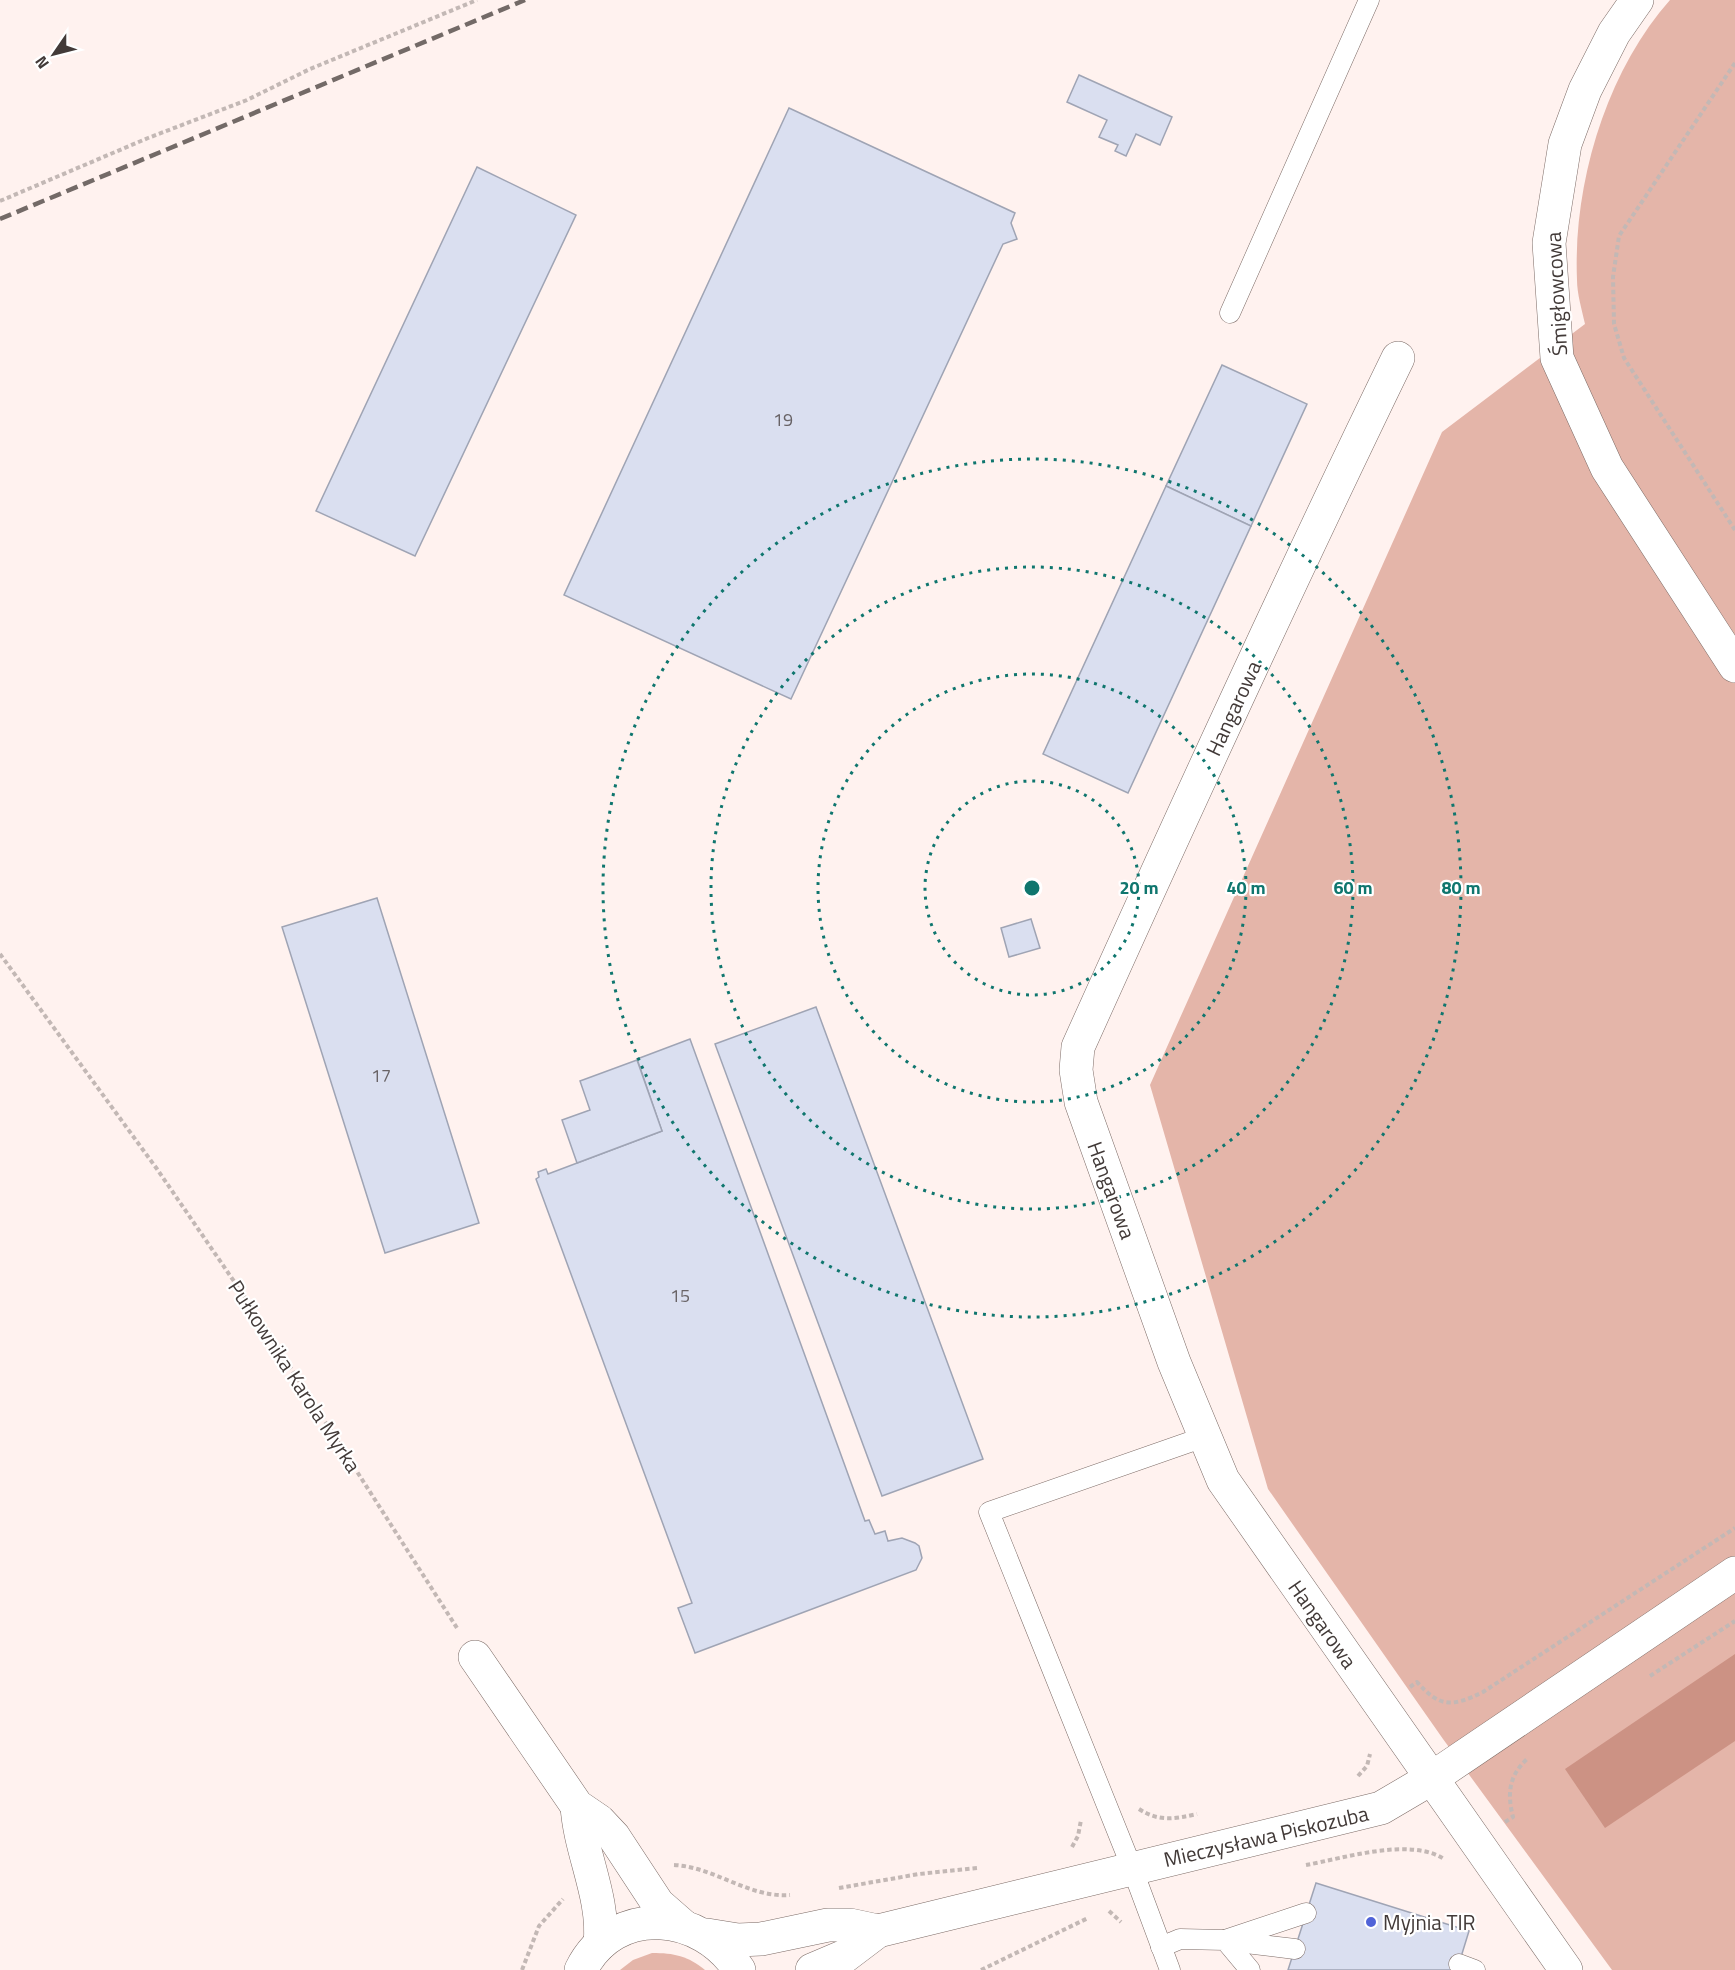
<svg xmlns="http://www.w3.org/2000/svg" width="1735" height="1970" viewBox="0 0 1735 1970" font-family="'Titillium Web',sans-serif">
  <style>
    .green { fill: #e4b5a9 }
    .water { fill: #cc9284 }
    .building { fill: #dadff0; stroke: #9fa4b4; stroke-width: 1.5 }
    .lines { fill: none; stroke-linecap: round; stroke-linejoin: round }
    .service-casing { stroke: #7c6b66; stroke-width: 21 }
    .minor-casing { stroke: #7c6b66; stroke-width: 34 }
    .tertiary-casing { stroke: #7c6b66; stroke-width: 34 }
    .path { stroke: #c3b8b5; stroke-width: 4; stroke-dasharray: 4.5 3; stroke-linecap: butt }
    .service { stroke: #fff; stroke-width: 20 }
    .minor { stroke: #fff; stroke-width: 33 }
    .tertiary { stroke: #fff; stroke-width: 33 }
    .rail { stroke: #736a67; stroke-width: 4.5; stroke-dasharray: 12 6; stroke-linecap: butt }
    .ring { fill: none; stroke: #0f766e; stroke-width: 3; stroke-dasharray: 3 6 }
    .poi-dot { fill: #5063d8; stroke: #fff; stroke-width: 2 }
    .labels { text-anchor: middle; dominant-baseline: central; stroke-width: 4.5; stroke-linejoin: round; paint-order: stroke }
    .number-label { font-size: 18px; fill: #686366 }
    .street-label { font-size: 21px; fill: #423a38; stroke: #fff }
    .poi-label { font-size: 21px; fill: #423a38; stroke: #fff; text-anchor: start }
    .centre { fill: #0f766e; stroke: #fff; stroke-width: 3 }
    .ring-label { font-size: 18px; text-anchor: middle; font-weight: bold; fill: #0f766e; stroke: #fff; stroke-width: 4.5; stroke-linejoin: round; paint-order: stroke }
  </style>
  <rect width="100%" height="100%" fill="#fff2ef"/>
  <!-- green -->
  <g class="green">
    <path d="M1670,0H1735V1970H1612L1443,1739L1268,1489L1150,1085L1442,432L1585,324C1582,310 1577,294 1577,280C1573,184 1606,72 1670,0Z"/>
    <path d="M652,1953C674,1953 688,1956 705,1970H620L633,1960Z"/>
  </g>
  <!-- water -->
  <polygon class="water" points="1735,1654 1735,1741 1605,1828 1565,1769"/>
  <!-- building -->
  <g class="building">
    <polygon points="1079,75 1172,117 1160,145 1136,134 1126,156 1115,151 1118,145 1099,137 1107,120 1067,102"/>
    <polygon points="789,108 1015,213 1011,223 1017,239 1003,244 791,699 564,595"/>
    <polygon points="477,167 576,215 415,556 316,511"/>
    <polygon points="1222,365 1307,404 1251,526 1166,486"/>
    <polygon points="1166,486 1251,526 1128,793 1043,754"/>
    <polygon points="377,898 479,1223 385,1253 282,927"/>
    <polygon points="1031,919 1040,948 1009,957 1001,928"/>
    <polygon points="816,1007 983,1459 882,1496 715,1044"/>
    <polygon points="690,1039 865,1521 869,1520 875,1534 885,1531 888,1541 902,1538 915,1543 919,1546 922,1558 916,1570 695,1653 678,1608 692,1603 536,1179 539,1177 538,1172 546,1169 548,1174 662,1131 637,1059"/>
    <polygon points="637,1060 662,1131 577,1163 562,1120 590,1110 580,1081"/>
    <polygon points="1316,1883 1469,1931 1457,1970 1288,1970"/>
  </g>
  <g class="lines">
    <defs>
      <g id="service">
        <polyline points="1230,313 1369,0"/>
        <polyline points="1225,1940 1306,1913"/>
        <polyline points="1229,1941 1295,1949"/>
        <polyline points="1161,1947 1180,1939 1225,1940 1250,1970"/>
        <polyline points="1459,1964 1475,1970"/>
        <polyline points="1170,1970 1132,1868 989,1512 1204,1437"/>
      </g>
      <g id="minor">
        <path d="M1398,358C1287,586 1182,816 1078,1047L1076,1070L1081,1102L1174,1362L1223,1480L1566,1970"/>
        <polyline points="475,1657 577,1806 599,1821 614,1837 658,1904 682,1925"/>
        <path d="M577,1806C580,1853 605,1897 600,1944"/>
      </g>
      <g id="tertiary">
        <polyline points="1637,0 1614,33 1585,90 1565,144 1549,243 1557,358 1607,468 1735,666"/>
        <polyline points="707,1935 738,1940 761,1939 828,1925 850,1925 878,1931"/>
        <path d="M581,1970C615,1902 703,1912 739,1970"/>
        <polyline points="812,1970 845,1956 878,1931 1381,1808 1432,1778 1735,1573"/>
      </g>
    </defs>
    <!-- service casing -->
    <use href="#service" class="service-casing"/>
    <!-- minor casing -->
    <use href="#minor" class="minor-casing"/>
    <!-- tertiary casing -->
    <use href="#tertiary" class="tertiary-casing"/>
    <!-- path -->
    <g class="path">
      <polyline points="1735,63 1619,236 1613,277 1614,324 1624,358 1735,530"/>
      <polyline points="0,201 148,138 247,100 310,69 477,0"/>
      <polyline points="0,954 157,1169 253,1309 457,1628"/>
      <polyline points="1650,1676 1735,1621"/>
      <path d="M1410,1687L1417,1682C1440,1708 1452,1707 1483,1692L1735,1528"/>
      <polyline points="1358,1776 1367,1766 1370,1754"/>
      <path d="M1139,1809C1159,1822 1174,1819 1197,1814"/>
      <path d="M1505,1822L1513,1817C1507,1793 1509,1776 1527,1759"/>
      <polyline points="1072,1847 1078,1836 1081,1820"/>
      <path d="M674,1865C715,1867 748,1898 790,1895"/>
      <path d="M1306,1865C1345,1858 1410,1837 1444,1859"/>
      <polyline points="839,1888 919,1874 977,1868"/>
      <polyline points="1109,1911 1121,1922"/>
      <polyline points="522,1970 539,1926 563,1899"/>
      <polyline points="981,1970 1088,1918"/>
    </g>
    <!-- service -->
    <use href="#service" class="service"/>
    <!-- minor -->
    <use href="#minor" class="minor"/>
    <!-- tertiary -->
    <use href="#tertiary" class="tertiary"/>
    <!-- rail -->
    <polyline class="rail" points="0,219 525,0"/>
  </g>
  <!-- distance rings -->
  <g class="ring">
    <circle cx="1032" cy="888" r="107"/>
    <circle cx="1032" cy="888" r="214"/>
    <circle cx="1032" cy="888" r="321"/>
    <circle cx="1032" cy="888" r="429"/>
  </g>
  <!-- markers -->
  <circle class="poi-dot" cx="1371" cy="1922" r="6"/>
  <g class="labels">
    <!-- number labels -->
    <g class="number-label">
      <text x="783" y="419">19</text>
      <text x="381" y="1075">17</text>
      <text x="680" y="1295">15</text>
    </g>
    <!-- street labels -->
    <g class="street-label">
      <text transform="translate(1556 294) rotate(-93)">Śmigłowcowa</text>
      <text transform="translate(1233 708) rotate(-65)">Hangarowa</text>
      <text transform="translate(1112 1190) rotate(70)">Hangarowa</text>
      <text transform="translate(295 1376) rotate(57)">Pułkownika Karola Myrka</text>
      <text transform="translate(1323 1624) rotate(55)">Hangarowa</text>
      <text transform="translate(1266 1836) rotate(-13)">Mieczysława Piskozuba</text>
    </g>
    <!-- poi labels -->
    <g class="poi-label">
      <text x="1383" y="1922">Myjnia TIR</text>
    </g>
  </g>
  <circle cx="1032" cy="888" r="9" class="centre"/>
  <g class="ring-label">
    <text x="1139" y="894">20 m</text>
    <text x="1246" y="894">40 m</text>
    <text x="1353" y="894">60 m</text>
    <text x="1461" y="894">80 m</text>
  </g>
  <!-- north arrow -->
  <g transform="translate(54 54) rotate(235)" stroke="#ffffff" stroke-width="4.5" paint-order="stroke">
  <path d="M0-4.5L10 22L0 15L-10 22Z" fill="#423a38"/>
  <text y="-9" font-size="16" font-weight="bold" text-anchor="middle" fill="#423a38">N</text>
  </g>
</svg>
